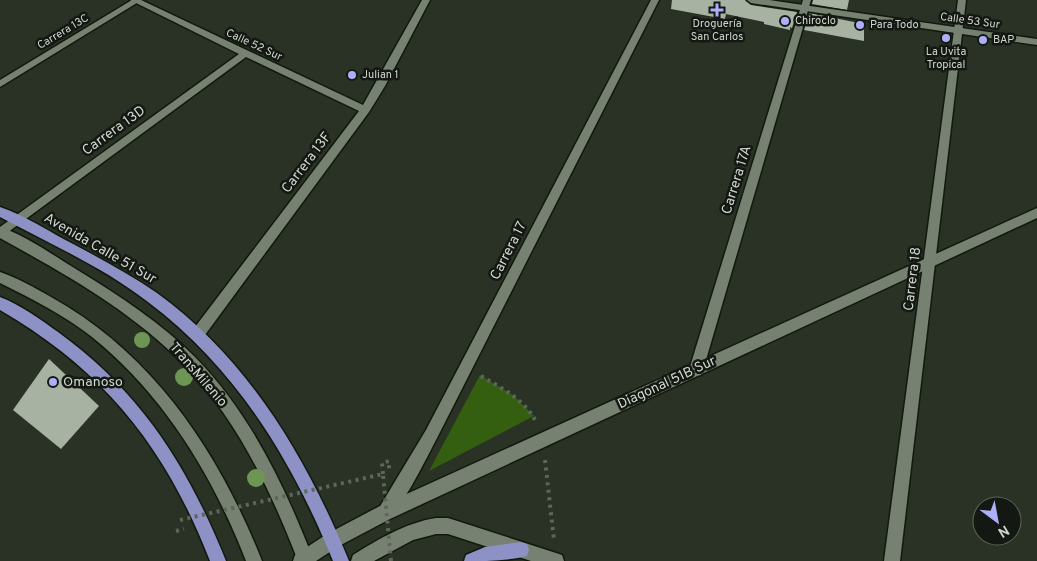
<svg xmlns="http://www.w3.org/2000/svg" width="1037" height="561" viewBox="0 0 1037 561" font-family="Overpass,sans-serif">
  <style>
    .green { fill: #345f11 }
    .building { fill: #a7b2a2 }
    .lines { fill: none; stroke-linecap: round; stroke-linejoin: round }
    .service-casing { stroke: #11190d; stroke-width: 3 }
    .minor-casing { stroke: #11190d; stroke-width: 3 }
    .tertiary-casing { stroke: #11190d; stroke-width: 3 }
    .primary-casing { stroke: #11190d; stroke-width: 3 }
    .path { stroke: #5e665a; stroke-width: 4; stroke-dasharray: 3 4.5; stroke-linecap: butt }
    .service { fill: #778171; fill-rule: evenodd }
    .minor { fill: #778171; fill-rule: evenodd }
    .tertiary { fill: #778171; fill-rule: evenodd }
    .primary { fill: #8d91c5; fill-rule: evenodd }
    .path-bridge { stroke: #5e665a; stroke-width: 4; stroke-dasharray: 3 4.5; stroke-linecap: butt }
    .tree { fill: #6d9654 }
    .poi-dot { fill: #adaffb; stroke: #141812; stroke-width: 2 }
    .labels { text-anchor: middle; dominant-baseline: central; stroke-width: 5; stroke-linejoin: round; paint-order: stroke }
    .far-poi-label { font-size: 11px; fill: #d0d5cd; stroke: #141812; text-anchor: start }
    .far-street-label { font-size: 11px; fill: #d0d5cd; stroke: #141812 }
    .street-label { font-size: 14px; fill: #d0d5cd; stroke: #141812 }
    .poi-label { font-size: 14px; fill: #d0d5cd; stroke: #141812; text-anchor: start }
  </style>
  <rect width="100%" height="100%" fill="#293224"/>
  <!-- green -->
  <polygon class="green" points="480,375 513,395 534,416 429,471"/>
  <!-- building -->
  <g class="building">
    <polygon points="672,0 745,0 751,5 797,12 792,28 790,27 790,30 764,24 764,22 726,14 725,19 671,9"/>
    <polygon points="813,0 849,0 847,10 812,4"/>
    <polygon points="809,13 864,24 864,41 804,30"/>
    <polygon points="49,359 99,406 61,449 13,410"/>
  </g>
  <g class="lines">
    <defs>
      <g id="service">
        <path d="M0,227C25,235 56,257 79,271C120,296 161,323 195,357C251,414 285,487 314,561H298C271,491 237,419 184,365C132,311 65,274 0,238Z"/>
        <path d="M0,272C18,278 35,288 51,297C155,355 219,453 262,561H246C213,476 164,395 92,337C64,315 32,299 0,283Z"/>
      </g>
      <g id="minor">
        <polygon points="132,0 140,1 0,87 0,80"/>
        <path d="M651,0H659L436,440C427,457 399,515 384,521L378,519L376,513L426,430Z"/>
        <polygon points="803,0 811,0 703,370 701,375 696,376 691,375 689,370"/>
        <polygon points="958,0 966,0 900,561 884,561"/>
        <path d="M436,518H448L556,553L562,555L564,561H531L448,534H436L413,540L374,561H351L353,555C379,539 405,523 436,518Z"/>
      </g>
      <g id="tertiary">
        <polygon points="130,0 141,0 363,105 422,0 430,0 385,86 369,112 202,339 197,341 192,339 190,335 192,331 359,111 246,57 0,238 0,227 239,54"/>
        <polygon points="747,0 769,0 1037,39 1037,45 751,3"/>
        <polygon points="1037,208 1037,218 390,519 339,546 316,561 293,561 295,555 327,534 378,507"/>
      </g>
      <g id="primary">
        <path d="M0,207C25,215 51,233 75,245C103,260 131,275 157,293C249,360 306,457 349,561H333C292,460 236,368 148,302C103,267 50,244 0,217Z"/>
        <path d="M0,297C21,305 41,320 58,332C142,393 188,467 226,561H210C166,448 105,371 0,310Z"/>
        <path d="M521,542L527,544L529,550L527,556C508,561 484,561 464,561L466,555L485,547Z"/>
      </g>
    </defs>
    <!-- service casing -->
    <use href="#service" class="service-casing"/>
    <!-- minor casing -->
    <use href="#minor" class="minor-casing"/>
    <!-- tertiary casing -->
    <use href="#tertiary" class="tertiary-casing"/>
    <!-- primary casing -->
    <use href="#primary" class="primary-casing"/>
    <!-- path -->
    <g class="path">
      <path d="M481,376C503,389 526,400 537,424"/>
      <polyline points="545,460 554,540"/>
      <polyline points="383,474 382,463 389,461 389,469"/>
      <polyline points="176,531 184,529"/>
    </g>
    <!-- service -->
    <use href="#service" class="service"/>
    <!-- minor -->
    <use href="#minor" class="minor"/>
    <!-- tertiary -->
    <use href="#tertiary" class="tertiary"/>
    <!-- primary -->
    <use href="#primary" class="primary"/>
    <!-- path-bridge -->
    <polyline class="path-bridge" points="180,520 383,474 391,561"/>
  </g>
  <!-- trees -->
  <g class="tree">
    <circle cx="142" cy="340" r="8"/>
    <circle cx="184" cy="377" r="9"/>
    <circle cx="256" cy="478" r="9"/>
  </g>
  <!-- markers -->
  <g class="poi-dot">
    <path d="M714.5 2.5h5v5h5v5h-5v5h-5v-5h-5v-5h5z"/>
    <circle cx="785" cy="21" r="5"/>
    <circle cx="860" cy="25" r="5"/>
    <circle cx="946" cy="38" r="5"/>
    <circle cx="983" cy="40" r="5"/>
    <circle cx="352" cy="75" r="5"/>
    <circle cx="53" cy="382" r="5"/>
  </g>
  <g class="labels">
    <!-- far-poi labels -->
    <g class="far-poi-label">
      <text x="795" y="21">Chiroclo</text>
      <text x="717" y="24" text-anchor="middle">Droguería<tspan x="717" dy="13">San Carlos</tspan></text>
      <text x="870" y="25">Para Todo</text>
      <text x="993" y="40">BAP</text>
      <text x="946" y="52" text-anchor="middle">La Uvita<tspan x="946" dy="13">Tropical</tspan></text>
      <text x="362" y="75">Julian 1</text>
    </g>
    <!-- far-street labels -->
    <g class="far-street-label">
      <text transform="translate(970 21) rotate(8)">Calle 53 Sur</text>
      <text transform="translate(63 32) rotate(-31)">Carrera 13C</text>
      <text transform="translate(254 45) rotate(25)">Calle 52 Sur</text>
    </g>
    <!-- street labels -->
    <g class="street-label">
      <text transform="translate(114 131) rotate(-36)">Carrera 13D</text>
      <text transform="translate(307 163) rotate(-53)">Carrera 13F</text>
      <text transform="translate(737 180) rotate(-73)">Carrera 17A</text>
      <text transform="translate(100 249) rotate(30)">Avenida Calle 51 Sur</text>
      <text transform="translate(509 251) rotate(-63)">Carrera 17</text>
      <text transform="translate(913 279) rotate(-83)">Carrera 18</text>
      <text transform="translate(198 375) rotate(49)">TransMilenio</text>
      <text transform="translate(667 383) rotate(-25)">Diagonal 51B Sur</text>
    </g>
    <!-- poi labels -->
    <g class="poi-label">
      <text x="63" y="382">Omanoso</text>
    </g>
  </g>
  <!-- north arrow -->
  <g transform="translate(997 521) rotate(148)"><circle r="24" fill="#141812" stroke="#5f645d"/>
  <path d="M0-4L9 19L0 12L-9 19Z" fill="#adaffb"/>
  <text y="-8" font-size="14" font-weight="bold" text-anchor="middle" fill="#d0d5cd">N</text>
  </g>
</svg>
